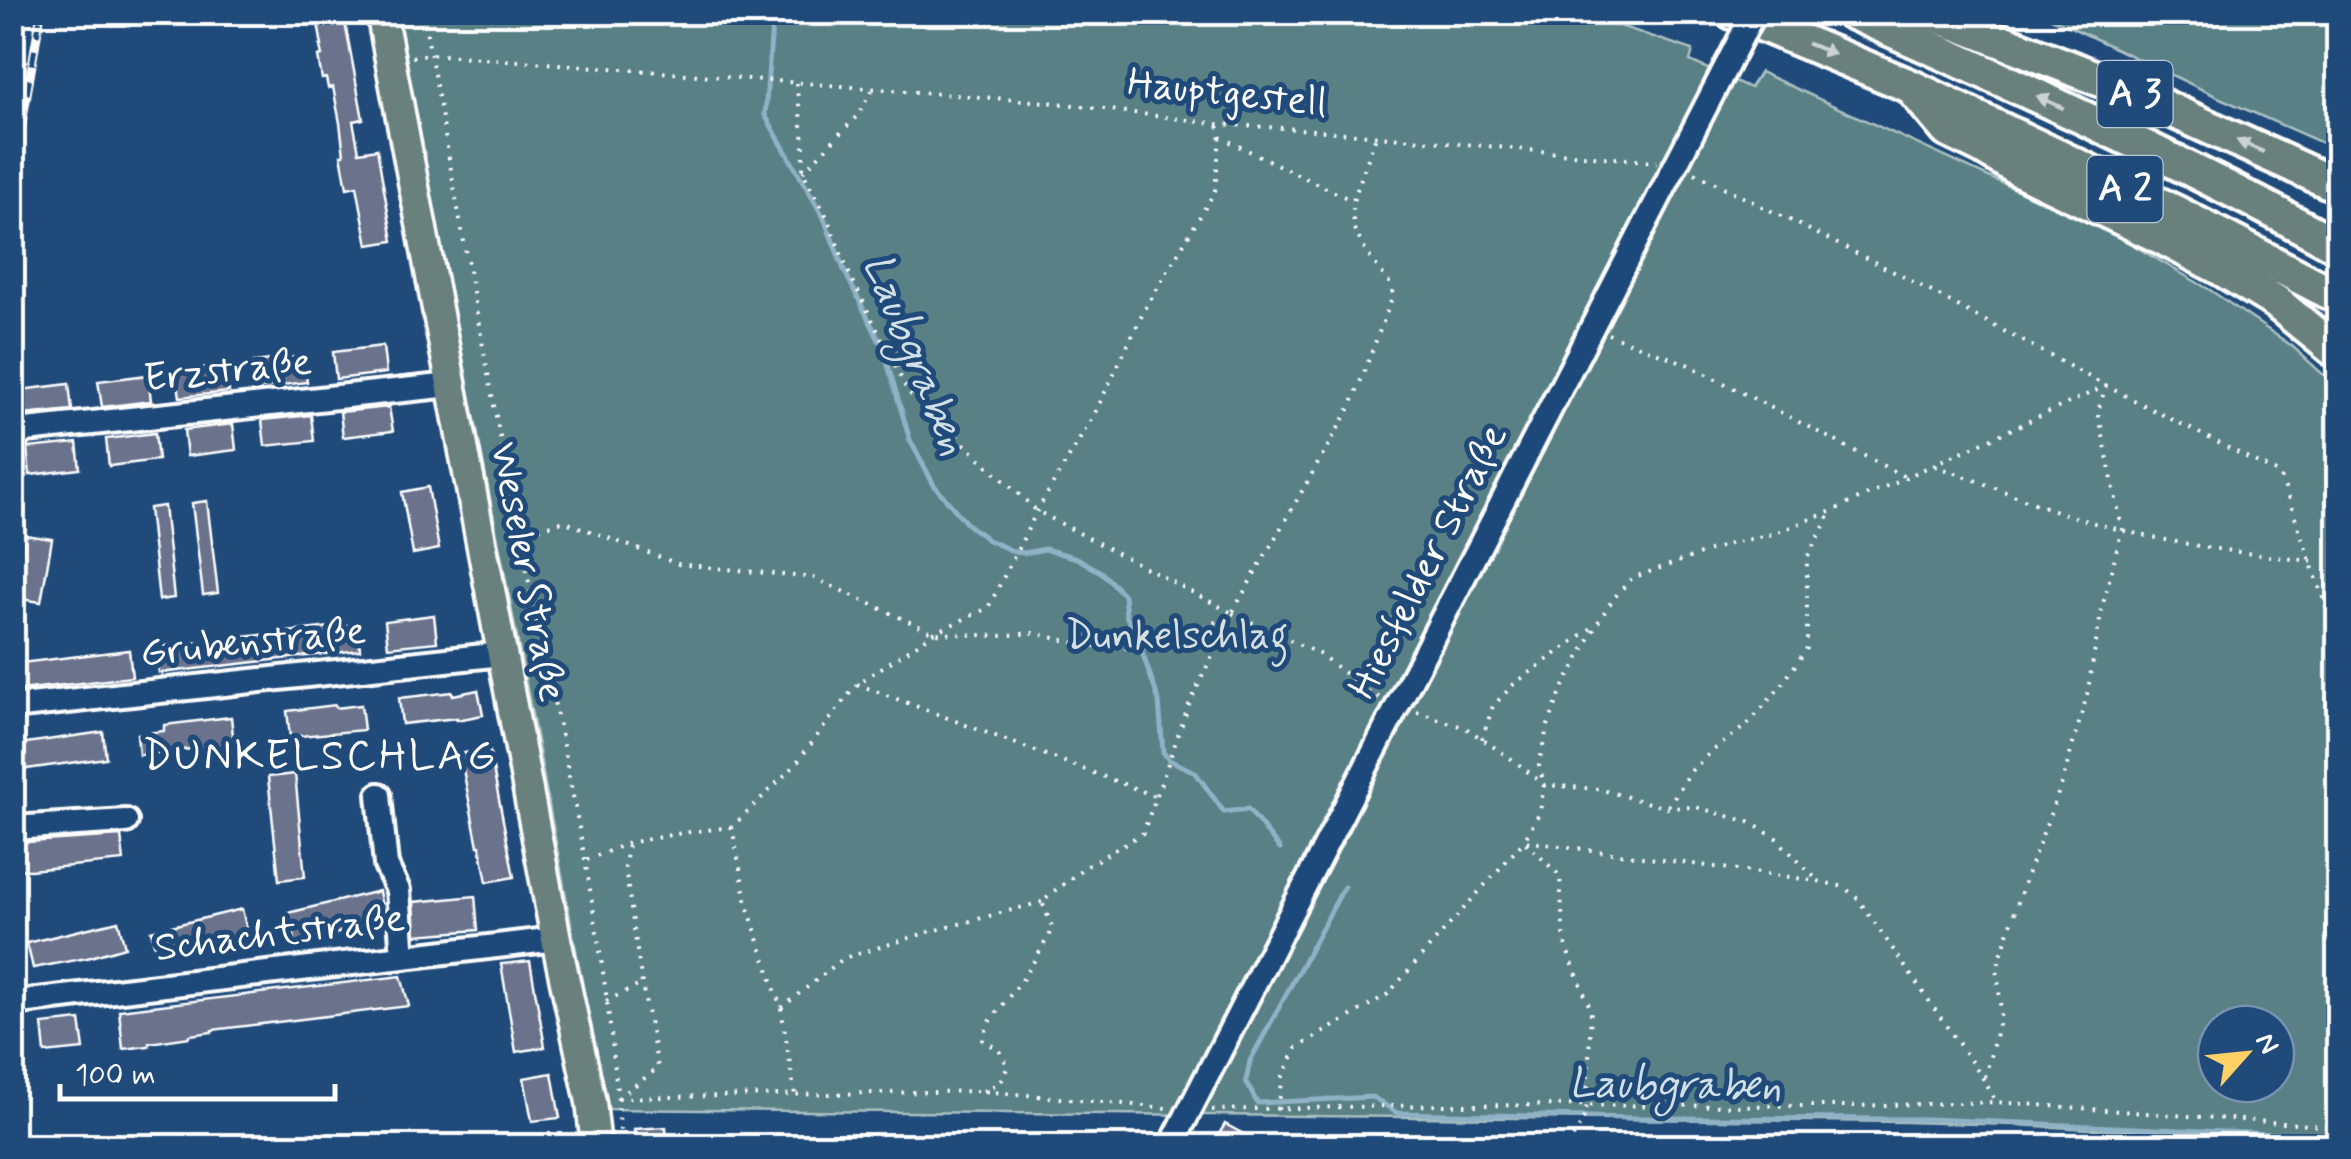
<svg xmlns="http://www.w3.org/2000/svg" width="2351" height="1159" viewBox="0 0 2351 1159" font-family="Mynerve,sans-serif">
  <style>
    .green { fill: #598085; stroke: #acc0c2; stroke-width: 2.5; fill-rule: evenodd }
    .lines { fill: none; stroke-linecap: round; stroke-linejoin: round }
    .stream { stroke: #90b2c6; stroke-width: 5 }
    .building { fill: #6a728c; stroke: #fff; stroke-width: 2.5 }
    .minor-casing { stroke: #fff; stroke-width: 30 }
    .major-casing { stroke: #fff; stroke-width: 35 }
    .highway-casing { stroke: #fff; stroke-width: 40 }
    .path { stroke: #fff; stroke-width: 4; stroke-dasharray: 2.5 8; stroke-linecap: butt }
    .minor { stroke: #1f4a7a; stroke-width: 22 }
    .major { stroke: #6a807d; stroke-width: 28 }
    .highway { stroke: #6a807d; stroke-width: 32 }
    .rail-casing { stroke: #fff; stroke-width: 9 }
    .rail { stroke: #1f4a7a; stroke-width: 5; stroke-dasharray: 15; stroke-linecap: butt }
    .minor-bridge-casing { stroke: #fff; stroke-width: 30; stroke-linecap: butt }
    .minor-bridge { stroke: #1f4a7a; stroke-width: 22 }
    .oneway { fill: #cbd3d2 }
    .labels { text-anchor: middle; dominant-baseline: central; stroke-width: 10; stroke-linejoin: round; paint-order: stroke }
    .shield { fill: #1f4a7a; stroke: #bcc9d7; stroke-width: 2.5 }
    .shield-label { font-size: 38px; font-weight: bold; fill: #fff }
    .street-label { font-size: 40px; fill: #fff; stroke: #1f4a7a }
    .park-label { font-size: 40px; fill: #d6dfe0; stroke: #1f4a7a }
    .water-label { font-size: 42px; font-style: italic; fill: #d1dfe7; stroke: #1f4a7a }
    .neighbourhood-label { font-size: 42px; letter-spacing: 2.5px; fill: #fff; stroke: #1f4a7a }
  </style>
  <rect width="100%" height="100%" fill="#1f4a7a"/>
  <filter id="ink" filterUnits="userSpaceOnUse"><feTurbulence type="fractalNoise" baseFrequency=".01" numOctaves="2"/><feDisplacementMap in="SourceGraphic" scale="20" xChannelSelector="R" yChannelSelector="G"/><feConvolveMatrix kernelMatrix="1 2 1 2 8 2 1 2 1" color-interpolation-filters="sRGB"/></filter>
  <g filter="url(#ink)">
    <!-- green -->
    <g class="green">
      <path d="M396,13H1581L1693,50L1690,61L1750,88L1760,72L2119,237L2210,290L2292,346L2338,388V1142L2016,1125L1906,1122L603,1109L587,1009L535,730ZM2216,1024H2276V1084H2216Z"/>
      <polygon points="2041,13 2338,13 2338,150 2220,98"/>
    </g>
    <g class="lines">
      <!-- stream -->
      <g class="stream">
        <polyline points="773,12 765,115 824,218 844,270 883,348 910,440 934,485 967,524 988,540 1015,552 1025,553 1045,549 1077,558 1101,572 1124,595 1126,615 1141,649 1159,701 1163,752 1169,760 1195,772 1224,812 1248,809 1280,849"/>
        <polyline points="1344,887 1250,1061 1246,1081 1257,1103 1373,1097 1397,1113 1640,1118 1929,1119 2338,1137"/>
      </g>
    </g>
    <!-- building -->
    <g class="building">
      <polygon points="316,12 343,12 363,119 353,121 359,152 377,149 393,241 368,245 357,186 347,188 341,155 344,155 340,123 333,87 328,88 326,78 322,79 318,57 322,56 320,46 322,46"/>
      <polygon points="383,346 386,373 336,379 333,352"/>
      <polygon points="304,356 307,382 258,388 254,362"/>
      <polygon points="226,365 229,392 180,397 176,371"/>
      <polygon points="148,375 151,401 102,407 98,381"/>
      <polygon points="69,384 72,410 23,415 20,390"/>
      <polygon points="389,407 393,431 343,437 340,412"/>
      <polygon points="311,415 314,441 265,446 262,420"/>
      <polygon points="233,424 236,450 187,456 184,430"/>
      <polygon points="155,433 158,460 109,466 106,439"/>
      <polygon points="77,443 80,469 30,475 27,448"/>
      <polygon points="428,487 439,549 413,554 402,492"/>
      <polygon points="207,501 218,593 203,595 192,503"/>
      <polygon points="164,506 174,598 159,600 149,508"/>
      <polygon points="25,535 52,539 41,602 15,598"/>
      <polygon points="434,615 437,642 388,647 385,621"/>
      <polygon points="358,624 360,650 159,673 156,647"/>
      <polygon points="129,650 132,677 12,691 12,664"/>
      <polygon points="478,690 483,715 457,720 457,718 402,724 399,698 452,692 453,695"/>
      <polygon points="335,705 336,708 361,705 364,730 290,737 287,711"/>
      <polygon points="231,717 234,744 139,755 137,734 164,731 164,725"/>
      <polygon points="103,732 106,758 12,771 12,745"/>
      <polygon points="489,748 514,877 487,882 480,846 478,846 460,754"/>
      <polygon points="295,774 305,877 279,880 268,777"/>
      <polygon points="121,836 124,861 30,870 12,869 12,843"/>
      <polygon points="379,891 385,922 296,943 288,913"/>
      <polygon points="475,896 478,930 416,935 414,902"/>
      <polygon points="242,909 248,935 157,956 151,931"/>
      <polygon points="118,921 125,947 87,958 33,968 27,943"/>
      <polygon points="530,961 545,1047 516,1052 501,964"/>
      <polygon points="401,976 409,1006 212,1030 212,1032 190,1035 190,1037 149,1043 149,1046 123,1049 119,1010"/>
      <polygon points="80,1020 84,1049 45,1053 42,1024"/>
      <polygon points="552,1073 560,1118 532,1121 524,1078"/>
      <polygon points="1225,1124 1266,1146 1212,1146"/>
      <polygon points="666,1127 667,1146 635,1146 634,1129"/>
    </g>
    <g class="lines">
      <defs>
        <g id="minor">
          <polyline points="12,443 16,437 26,430 451,385"/>
          <polyline points="12,707 502,654"/>
          <polyline points="379,795 386,865 398,890 403,957"/>
          <polyline points="12,828 126,821"/>
          <polyline points="12,1003 556,939"/>
          <polyline points="1171,1146 1727,65"/>
        </g>
        <polyline id="major" points="381,12 556,939 591,1102 596,1146"/>
        <g id="highway">
          <polyline points="1732,12 1910,86 2175,212 2338,297"/>
          <path d="M1851,12C2016,85 2180,160 2338,246"/>
          <polyline points="1928,12 2127,90 2338,186"/>
          <polyline points="1916,93 1947,130 1982,147 2018,169 2163,238 2220,268 2276,302 2338,353"/>
        </g>
      </defs>
      <!-- minor casing -->
      <use href="#minor" class="minor-casing"/>
      <!-- major casing -->
      <use href="#major" class="major-casing"/>
      <!-- highway casing -->
      <use href="#highway" class="highway-casing"/>
      <!-- path -->
      <g class="path">
        <path d="M423,12C455,191 486,371 522,549C563,746 609,945 621,1146"/>
        <polyline points="412,57 430,54 1058,103 1218,124 1314,130 1657,162"/>
        <polyline points="796,83 804,142 803,172 827,217 847,269 908,392 1037,511 1232,613"/>
        <polyline points="1220,137 1351,200"/>
        <polyline points="803,172 858,115 873,89"/>
        <polyline points="1695,173 1904,277 2106,386 2280,474 2338,641"/>
        <polyline points="1608,334 1687,364 1905,477"/>
        <path d="M1935,466C1981,481 2025,501 2071,516C2150,541 2230,552 2312,561"/>
        <polyline points="519,535 563,521 678,564 814,578 934,633 999,636 1033,633 1085,645 1141,649 1180,641 1232,613 1321,655 1370,693 1380,698"/>
        <polyline points="857,684 1155,796"/>
        <polyline points="1417,712 1466,728 1516,762 1544,785 1599,789 1666,808 1696,807 1749,822 1776,838 1818,881"/>
        <polyline points="1482,739 1493,706 1514,684 1593,627"/>
        <polyline points="1668,806 1692,770 1712,751 1748,724 1781,686 1807,648 1807,558 1832,511"/>
        <polyline points="587,860 628,843 682,833 732,827"/>
        <polyline points="1042,902 929,932 844,958 781,1008 747,905 732,827 794,766 857,684 934,633 988,608 1037,511 1094,415 1145,309 1215,191 1220,137 1218,124"/>
        <polyline points="606,1001 642,984"/>
        <polyline points="781,1008 795,1095"/>
        <polyline points="1985,1077 2001,1013 1997,968 2025,880 2062,783 2087,695 2102,608 2122,529 2098,411 2106,386"/>
        <polyline points="983,1091 1001,1082 1008,1066 999,1050 983,1040 988,1024 1025,976 1053,929 1042,902 1082,869 1143,833 1189,705 1232,613 1351,406 1393,296 1391,285 1366,252 1353,227 1353,201 1376,136"/>
        <polyline points="618,1098 983,1091 1167,1108"/>
        <polyline points="618,1098 658,1068 642,984 625,867 628,843"/>
        <polyline points="1278,1109 1283,1076 1297,1048 1388,994 1524,841 1818,881 1844,887 1858,899 1984,1080 1995,1100"/>
        <polyline points="1212,1110 1434,1105 1852,1106 1996,1102 2338,1127"/>
        <polyline points="1567,1146 1582,1123 1587,1105 1591,1010 1567,950 1563,928 1560,876 1524,841 1540,812 1544,785 1539,765 1547,728 1561,692 1597,624 1613,599 1632,578 1732,543 1772,534 1832,511 2106,386"/>
      </g>
      <!-- minor -->
      <use href="#minor" class="minor"/>
      <!-- major -->
      <use href="#major" class="major"/>
      <!-- highway -->
      <use href="#highway" class="highway"/>
      <defs>
        <polyline id="rail" points="12,183 41,12"/>
      </defs>
      <!-- rail casing -->
      <use href="#rail" class="rail-casing"/>
      <!-- rail -->
      <use href="#rail" class="rail"/>
      <defs>
        <polyline id="minor-bridge" points="1727,65 1754,12"/>
      </defs>
      <!-- minor-bridge casing -->
      <use href="#minor-bridge" class="minor-bridge-casing"/>
      <!-- minor-bridge -->
      <use href="#minor-bridge" class="minor-bridge"/>
    </g>
    <!-- one-way arrows -->
    <defs><path id="oneway-solid" d="M-6-.8H1V-3.2L6.5 0L1 3.2V.8H-6Z" transform="scale(2.5)"/></defs>
    <g class="oneway">
      <use href="#oneway-solid" transform="translate(1821 49) rotate(22)"/>
      <use href="#oneway-solid" transform="translate(2050 102) rotate(-155)"/>
      <use href="#oneway-solid" transform="translate(2250 146) rotate(-156)"/>
    </g>
  </g>
  <g class="labels">
    <!-- shield labels -->
    <g class="shield">
      <rect x="2097.5" y="61" width="75" height="66" rx="8"/>
      <rect x="2087.5" y="156" width="75" height="66" rx="8"/>
    </g>
    <g class="shield-label">
      <text x="2135" y="94">A 3</text>
      <text x="2125" y="189">A 2</text>
    </g>
    <!-- street labels -->
    <g class="street-label">
      <text transform="translate(1227 94) rotate(6)">Hauptgestell</text>
      <text transform="translate(228 371) rotate(-6)">Erzstraße</text>
      <text transform="translate(1429 562) rotate(-63)">Hiesfelder Straße</text>
      <text transform="translate(527 572) rotate(79)">Weseler Straße</text>
      <text transform="translate(253 643) rotate(-6)">Grubenstraße</text>
      <text transform="translate(280 934) rotate(-7)">Schachtstraße</text>
    </g>
    <!-- park labels -->
    <g class="park-label">
      <text x="1177" y="637">Dunkelschlag</text>
    </g>
    <!-- water labels -->
    <g class="water-label">
      <text transform="translate(914 355) rotate(68)">Laubgraben</text>
      <text transform="translate(1675 1086) rotate(1)">Laubgraben</text>
    </g>
    <!-- neighbourhood labels -->
    <g class="neighbourhood-label">
      <text x="320" y="757">DUNKELSCHLAG</text>
    </g>
  </g>
  <!-- margin -->
  <rect width="2351" height="1159" fill="none" stroke="#1f4a7a" stroke-width="50"/>
  <rect x="25" y="25" width="2301" height="1109" fill="none" stroke="#fff" stroke-width="4" filter="url(#ink)"/>
  <!-- north arrow -->
  <g transform="translate(2246 1054) rotate(63)"><circle r="48" fill="#1f4a7a" stroke="#7992af" stroke-width="2.5"/>
  <path d="M0-8L18 38L0 25L-18 38Z" fill="#ffd166"/>
  <text y="-15" font-size="28" font-weight="bold" text-anchor="middle" fill="#ffffff">N</text>
  </g>
  <!-- scale -->
  <path d="M60 1084v15h275v-15" fill="none" stroke="#ffffff" stroke-width="5"/>
  <text x="75" y="1084" font-size="30" fill="#ffffff" stroke="#1f4a7a" stroke-width="8" paint-order="stroke">100 m</text>
</svg>
